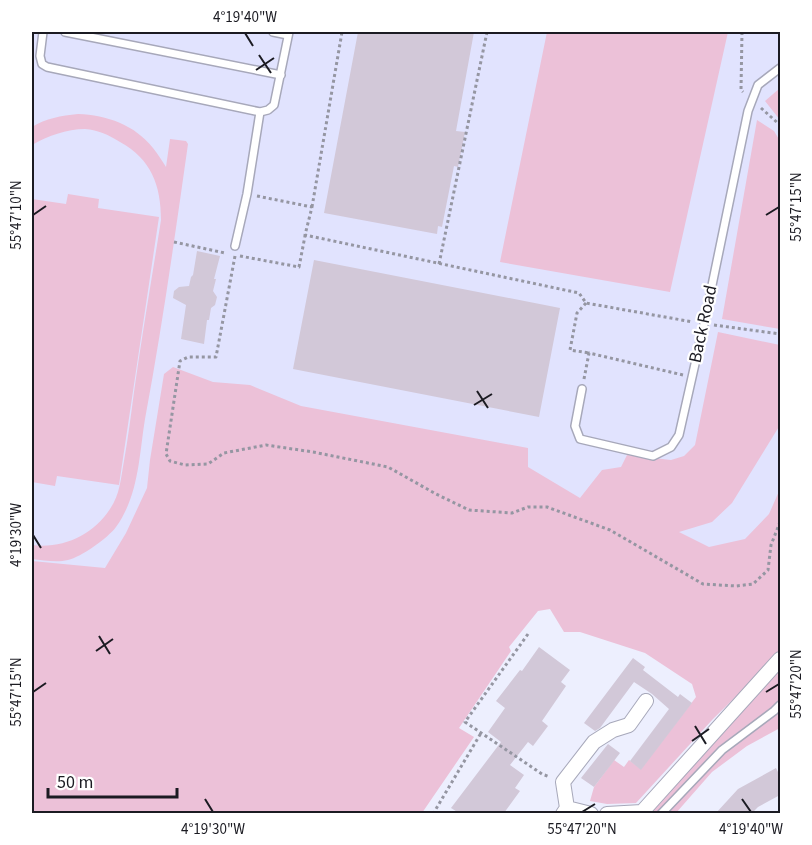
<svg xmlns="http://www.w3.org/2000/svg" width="812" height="845" font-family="'Source Sans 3',sans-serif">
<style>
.built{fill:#e1e3fe}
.green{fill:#ecc1d8}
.building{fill:#d2c8d8}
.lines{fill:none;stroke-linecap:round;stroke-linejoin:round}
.service-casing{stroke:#a7a8ba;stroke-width:10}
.minor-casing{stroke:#a7a8ba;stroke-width:16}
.path{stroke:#9596a2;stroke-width:3;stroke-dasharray:3 3;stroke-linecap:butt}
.service{stroke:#fff;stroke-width:7}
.minor{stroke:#fff;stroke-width:14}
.ticks{fill:none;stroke:#1b1b22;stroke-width:2}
.labels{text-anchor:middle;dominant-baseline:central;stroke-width:4.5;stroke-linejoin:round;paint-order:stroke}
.street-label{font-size:18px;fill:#1b1b22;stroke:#fff}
.neatline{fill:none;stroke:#1b1b22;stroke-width:2}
.ticks-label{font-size:15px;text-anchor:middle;fill:#1b1b22}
</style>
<rect width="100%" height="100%" fill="#edeffe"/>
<path class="built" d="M32 32H780V625L560 569 171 552 32 588Z"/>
<path class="green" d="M547 32H728L670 292 500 262Z
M780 88V120L765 101Z
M78 114C107 115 135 125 153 148 158 154 162 161 166 167L170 139 186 141 188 144C175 236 162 328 145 419 139 456 139 495 116 527 108 538 81 557 68 560 56 563 43 560 32 559V545C63 549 93 535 110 509 120 495 121 477 124 461 128 438 131 415 134 392 142 335 152 277 161 220 161 185 151 159 120 142 109 135 98 130 85 129 67 129 47 136 32 145V127C46 118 61 116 78 114Z
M757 120 774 131 780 141V329L722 319Z
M68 194 99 199 98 208 159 217 119 485 57 476 55 486 32 482V199L66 204Z
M718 332 780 345V425L732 503 712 522 679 532 709 547 745 539 769 514 780 489V650L767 666 713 719 636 803 607 804 590 801 594 787 614 760 624 767 629 760 641 769 696 697 692 684 645 653 580 632H564L550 609 538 611 509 647 511 651 459 728 474 737 422 813H32V561L105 568 126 533 147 488 150 460 164 374 173 367 213 382 250 385 301 406 528 448V467L580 498 602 470 621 467 627 455 671 460 684 456 695 445Z
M780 670V728L747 746 712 772 676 813 648 814Z"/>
<path class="building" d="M358 32H474L456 131 465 132 458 167 454 166 442 227 438 226 437 234 324 213Z
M197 251 220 256 214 279H216L213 291 217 297 215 305 211 308 209 320H207L204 344 181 339 186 305 173 298 174 291 179 287 189 286 191 277 193 275Z
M314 260 560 308 539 417 293 369Z
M539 647 570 670 561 682 566 686 542 721 548 726 533 746 528 742 510 765 524 775 515 788 520 791 504 813H459L451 808 501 742 488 732 505 708 496 701 520 670 522 671Z
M633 658 645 667 643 670 678 697 680 694 692 703 641 770 630 761 669 709 652 694 634 682 600 728 595 731 584 723Z
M608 744 620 753 594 787 581 778Z
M776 768 780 776V795L758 807 752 813H716L738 789Z"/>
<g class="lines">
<g class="service-casing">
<path id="service" d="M43 32 40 56 42 64 47 67 260 112 268 110 274 105 289 32
M65 32 281 75
M273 32 288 35
M235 246 247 194 260 112
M582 389 575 426 580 439 653 456 671 447 679 435 704 324 748 111 758 85 780 68
M661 814 722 750 774 711 780 705"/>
</g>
<g class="minor-casing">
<path id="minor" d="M567 808 563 782 594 742 613 730 629 725 646 701
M563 814 567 808 591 814
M607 814 642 812 780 659"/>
</g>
<path class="path" d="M742 32 741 90 743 92
M761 108 780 125
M257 196 312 207 305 235 579 293 586 303 693 322
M312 207 342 32
M174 242 225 253
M235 256 216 357H188L180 361 166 454 170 461 185 465 208 464 224 453 266 445 313 452 388 467 436 494 469 510 512 513 528 507H547L610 530 703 584 736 586 753 584 768 570 771 545 780 522
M240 256 299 267 305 236
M439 264 487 32
M586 303 577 313 570 350 589 353
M714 325 780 334
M584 379 589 353 683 375
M528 634 465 722 542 774 550 777
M433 814 481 733"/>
<use href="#service" class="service"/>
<use href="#minor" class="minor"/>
</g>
<path class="ticks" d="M245 33 253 46M259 55 271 73M256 70 274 58M33 215 46 206M766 215 779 207M477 391 488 408M474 405 492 394M33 535 41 548M99 636 110 654M96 651 113 639M33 692 46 683M766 692 779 684M695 726 706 744M692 741 709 729M205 799 213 812M742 799 751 812M582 812 595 804"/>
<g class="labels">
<g class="street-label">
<text transform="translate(703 324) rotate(-78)">Back Road</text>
</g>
</g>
<rect width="812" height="845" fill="none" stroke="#ffffff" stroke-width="66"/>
<path d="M48 788v9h129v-9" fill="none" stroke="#1b1b22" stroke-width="3"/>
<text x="57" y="788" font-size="18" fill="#1b1b22" stroke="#ffffff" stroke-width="4.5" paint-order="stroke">50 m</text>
<rect x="33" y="33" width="746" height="779" class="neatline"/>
<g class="ticks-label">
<text x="245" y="22">4°19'40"W</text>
<text transform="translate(796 207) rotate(-90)" y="5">55°47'15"N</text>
<text transform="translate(16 215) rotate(-90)" y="5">55°47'10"N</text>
<text transform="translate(16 535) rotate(-90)" y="5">4°19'30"W</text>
<text transform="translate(796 684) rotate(-90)" y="5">55°47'20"N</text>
<text transform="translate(16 692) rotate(-90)" y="5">55°47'15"N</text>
<text x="213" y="834">4°19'30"W</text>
<text x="582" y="834">55°47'20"N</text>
<text x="751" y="834">4°19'40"W</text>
</g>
</svg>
